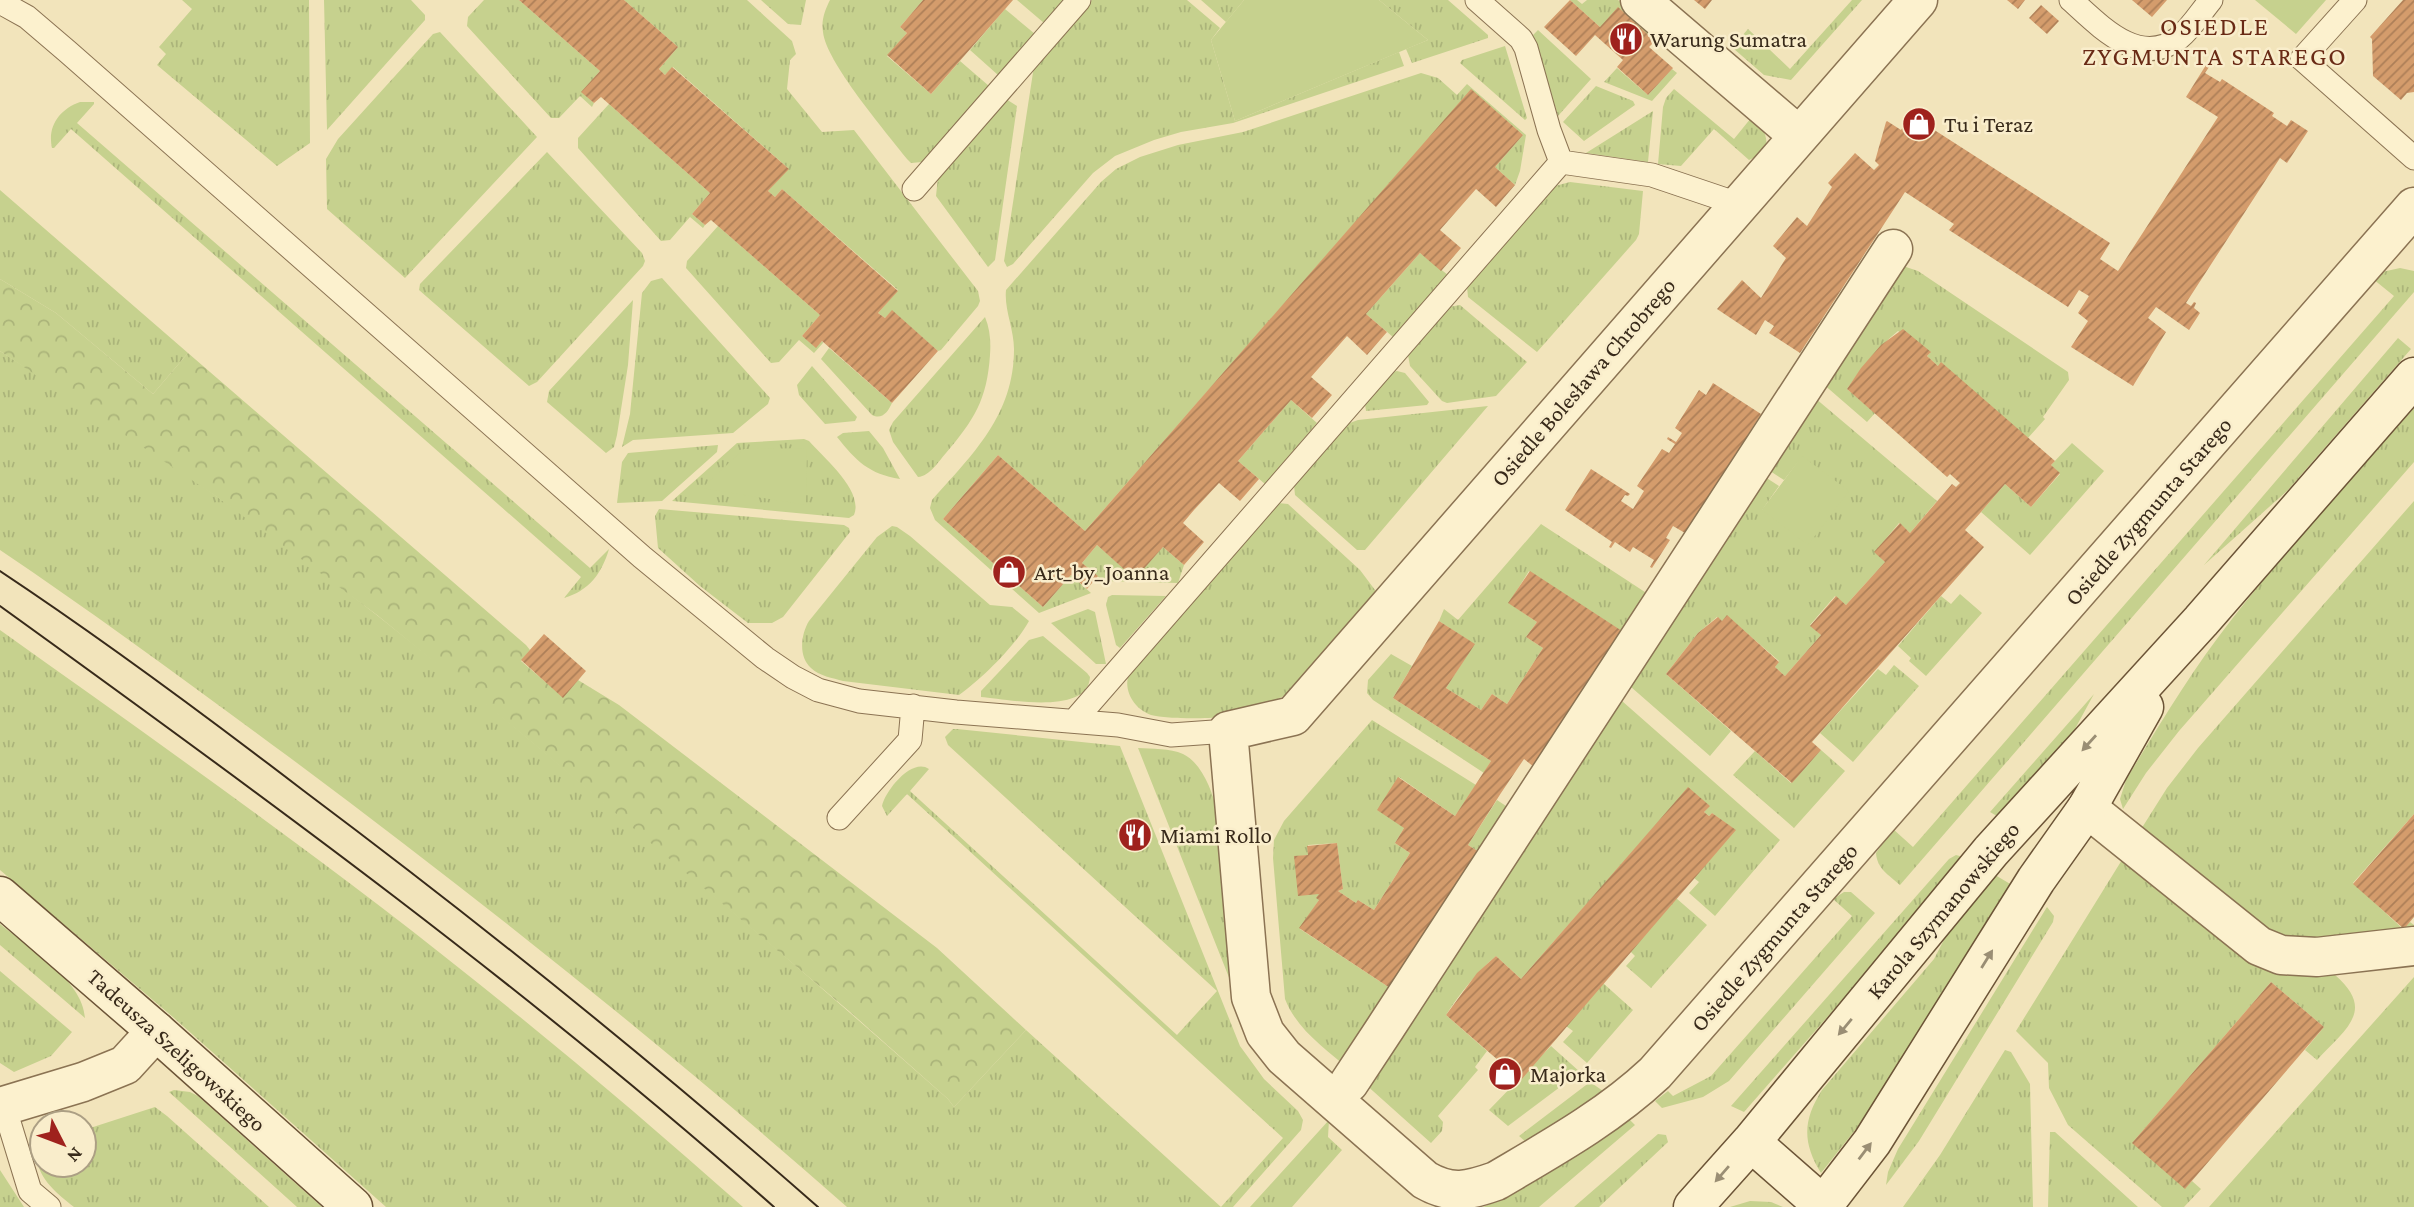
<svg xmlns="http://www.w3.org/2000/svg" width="2414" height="1207" font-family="'Crimson Pro',serif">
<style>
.grass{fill:url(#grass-tufts)}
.forest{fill:url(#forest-crowns)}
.park{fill:#c6d18e}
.building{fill:url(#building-hatch)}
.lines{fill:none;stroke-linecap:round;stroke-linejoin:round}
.lane-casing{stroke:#8b7353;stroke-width:25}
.street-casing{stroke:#8b7353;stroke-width:41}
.secondary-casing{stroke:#6c5437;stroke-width:41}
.lane{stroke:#fcf1ce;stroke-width:23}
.street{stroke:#fcf1ce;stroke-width:38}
.secondary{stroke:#fcf1ce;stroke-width:38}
.tram{stroke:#382a1a;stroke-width:2}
.oneway{fill:#9a8e74}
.labels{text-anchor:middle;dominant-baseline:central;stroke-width:5;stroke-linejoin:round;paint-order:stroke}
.poi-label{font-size:23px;fill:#382a1a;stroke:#f9edcb;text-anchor:start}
.street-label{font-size:23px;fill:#382a1a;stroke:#f9edcb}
.quarter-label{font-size:26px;letter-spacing:2px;fill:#692a15;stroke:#f9edcb}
</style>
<defs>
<pattern id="grass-tufts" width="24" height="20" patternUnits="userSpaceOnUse" patternTransform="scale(1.75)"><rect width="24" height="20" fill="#c6d18e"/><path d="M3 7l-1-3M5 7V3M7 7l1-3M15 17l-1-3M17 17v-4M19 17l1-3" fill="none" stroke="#abb47a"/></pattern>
<pattern id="forest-crowns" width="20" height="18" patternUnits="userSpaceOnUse" patternTransform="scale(1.75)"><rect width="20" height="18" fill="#c6d18e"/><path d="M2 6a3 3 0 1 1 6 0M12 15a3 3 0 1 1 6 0" fill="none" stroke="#abb47a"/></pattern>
<pattern id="building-hatch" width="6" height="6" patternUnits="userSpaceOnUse" patternTransform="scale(1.75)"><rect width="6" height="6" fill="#d49c6c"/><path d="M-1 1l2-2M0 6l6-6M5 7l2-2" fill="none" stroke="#ad7f58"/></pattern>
</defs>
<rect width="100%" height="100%" fill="#f2e4bb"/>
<path class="grass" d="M182 0H309L310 143 277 166 157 65 166 54 159 47 192 9Z
M324 0H411L425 15V20L327 130Z
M484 0H519L600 71 582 92 594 103 592 107 580 96 559 118H551L467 26 468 17Z
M624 0H747L792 41 796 54 790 60 787 89 822 132 854 130 978 291 980 301 978 306 941 350 938 351 892 311 885 318 878 313 898 290 782 189 775 197 768 191 788 168 673 67 665 75 659 69 678 47Z
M761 0H806L801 25 788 24Z
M830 0H923L900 27 907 33 887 56 931 94 960 61 989 86V88L922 162 911 163 907 159C886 132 826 62 823 32 821 20 825 10 830 0Z
M1017 0H1067L1044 23Z
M1092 0H1187L1220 28 1211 40 1235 121 1399 52 1404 66 1233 123 1181 132 1154 140 1115 156 1093 173 1013 264 1007 267 1004 261 1034 66Z
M1201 0H1244L1226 22Z
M1379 0H1448L1488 35V38L1412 63 1406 49 1428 40Z
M1570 0H1577L1582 4 1587 0H1618L1660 35 1655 41 1600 27Z
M1852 0H1862L1791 80 1764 75 1734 49V45L1748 29 1790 69Z
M1005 9 1035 34 1001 75H998L970 50Z
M1538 30 1591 79 1558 116 1533 35Z
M440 32 537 137 405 278 327 209 326 159 338 139 433 34Z
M1505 46 1527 118 1525 120 1460 63 1462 60Z
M1617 68 1648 95 1672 69 1677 73 1652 101 1604 82Z
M1421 73 1438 78 1457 95 1467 84 1526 135 1520 171 1515 185 1495 167 1523 135 1471 90 1085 531 998 455 943 519 1043 607 1071 575 1091 593 1039 613 935 520 930 508 932 500C973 454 1014 415 1014 349 1014 329 1004 309 1006 290L1101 182 1116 169 1140 157 1178 145 1243 132Z
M1596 86 1633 101 1635 105 1584 141 1563 122Z
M1674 89 1734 139 1751 118C1761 123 1770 138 1765 149 1762 155 1755 157 1749 160L1714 129 1681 166 1658 164 1663 107 1666 98Z
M1006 99 1017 106 995 260 988 267 936 196 938 177Z
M80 102H94V104L77 123 590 568 609 549C602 573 589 591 564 598L581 577 71 129 54 148H52C47 126 60 109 80 102Z
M609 104 710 193 692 214 705 225 703 228 690 217 670 240 661 241 578 148V138Z
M1653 111 1648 162 1586 153Z
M547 152 642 253 645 261 643 266 537 382 529 386 419 290 420 284Z
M1570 182 1643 191 1639 234 1636 240 1537 352 1468 297 1467 287 1555 186Z
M0 190 188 353 153 394 56 313 0 279Z
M718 226 820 315 802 336 816 347 822 341 823 343 814 353 799 340 779 362 771 363 686 268 687 261Z
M1420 253 1448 275 1393 337 1366 314Z
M1906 267 1918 271 2068 372 2069 380 2043 417 2045 419 2028 438 1938 366 1927 356 1930 353 1898 331C1877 348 1862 367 1847 389L1875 413 1867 422 1822 383 1897 268Z
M2400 268 2414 271V292L1900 885C1889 875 1877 869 1876 853L1893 829 1913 847 2394 296 2373 279 2382 272Z
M662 278 770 398 768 404 733 433 633 440 622 447 630 414 642 293 651 281Z
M633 300 628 365 617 435 614 447 606 453 547 402 549 391Z
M1460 305 1527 362 1496 396 1447 403 1442 401 1410 366 1408 355 1449 307Z
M985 317C990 329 991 342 990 355 987 400 974 420 946 453 938 462 930 476 918 477L893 442 889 430 893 422Z
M2398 338 2411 349 2287 491 2204 565Z
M829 348 892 403C888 412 882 420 872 415L821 359Z
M0 351C129 434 257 521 378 616 462 682 544 752 626 821 735 913 842 1005 948 1099L954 1107 1026 1030 1221 1207 1283 1138 907 794 887 816 882 806C885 791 912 757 929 769L910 791 1177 1035 1217 991 948 745 945 737 953 729H957L1120 746 1240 1046 1264 1079 1298 1111 1303 1120 1301 1130 1233 1207H847C668 1049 481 900 289 757 194 687 98 616 0 550Z
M812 366 857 417 855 421 825 424 799 395 797 385Z
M1397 371 1405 373 1429 402 1427 405 1366 411 1365 404 1393 372Z
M1815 398 1937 501 1910 533 1899 523 1875 552 1885 562 1846 605 1835 596 1810 625 1821 635 1785 676 1775 667 1779 661 1727 616 1722 621 1717 617 1698 633 1666 674 1731 731 1710 756 1631 687 1762 475 1779 486 1762 510 1802 457 1784 480 1770 471Z
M1291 400 1317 423 1265 484 1238 461Z
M1488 406 1365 550H1357L1295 495 1294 485 1347 424 1358 420Z
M2414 408V462L2179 731 2146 773 2123 809 2120 799 2126 780C2159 725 2192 670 2232 619 2289 546 2353 477 2414 408Z
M869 431 883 448 900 479C869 474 856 461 837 437L843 433Z
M804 439 809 441C824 458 864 491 854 515L849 518 672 501 737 443Z
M2072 443 2104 471 2030 555 1981 512 2005 484 2031 507 2060 474 2051 465Z
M718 445 717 452 662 501 617 503 622 462 628 453Z
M2414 501V814L2353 883 2403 929 2410 922 2414 925V936L2274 939 2138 834 2167 788 2198 748Z
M1278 503 1288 504 1360 570 1375 590V593L1287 694C1268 705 1243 714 1221 717 1205 719 1166 719 1151 715 1136 710 1124 693 1128 677Z
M659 509 844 525 849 528 850 532 783 617 772 623H748L700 586 658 548 655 516Z
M1541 524 1651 596 1607 669 1621 631 1529 571 1509 603 1537 622 1526 637 1543 648 1507 704 1492 694 1481 710 1446 688 1474 644 1439 621 1444 609 1458 620Z
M892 526 897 527 910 536 990 605 1012 607 1029 621C1016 645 982 679 959 695L843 681C833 678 819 676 811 668 798 657 801 634 809 621L877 537Z
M1097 545 1135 578 1163 547 1184 565 1178 583 1103 581 1082 563Z
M1960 594 1982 613 1926 676 1909 661 1911 658 1898 646 1941 596 1951 604Z
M1112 595 1166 596 1120 648 1116 645 1106 605 1108 597Z
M1088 609 1095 612 1106 664H1096L1051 623Z
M0 630C128 721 256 812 381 907 505 1002 626 1103 743 1207H386L174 1018 0 870Z
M1043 636 1087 673 1090 677C1088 716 1006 699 981 697V691L1029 640Z
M1391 654 1412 666 1393 698 1491 761 1484 773 1373 700 1367 693 1368 680Z
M1894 665 1919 686 1853 762 1820 733 1878 669 1886 675Z
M2094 694 2064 749 2002 819 1990 812Z
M1622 701 1780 840 1715 916 1689 893 1699 882 1694 878 1735 830 1712 813 1709 816 1704 812 1709 806 1688 788 1521 979 1496 956C1475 974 1461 992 1446 1015L1487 1051 1475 1067 1478 1070 1438 1116 1443 1122 1442 1131 1431 1143 1364 1083Z
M1372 720 1476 785 1455 816 1399 777 1404 828 1395 843 1410 853 1374 910 1358 900 1356 903 1338 891 1343 889 1337 843 1308 845V855L1294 857 1319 894V900L1300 929 1390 988 1350 1070C1326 1049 1297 1030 1285 999L1273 858 1274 840 1284 821Z
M1138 748C1152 749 1170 748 1183 754 1202 763 1212 791 1217 810L1234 982 1230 980Z
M1821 750 1845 771 1794 828 1733 775 1755 751 1791 783Z
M1497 800 1515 812 1479 852 1468 845Z
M1956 855 1967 858 1744 1112 1731 1106 1949 859Z
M2125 855 2335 975C2377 1011 2344 1030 2317 1060L2305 1050 2324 1027 2271 982 2133 1142 2185 1188 2192 1181 2201 1189 2184 1207H2162L2068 1125 2049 1088 2048 1063 2016 1031Z
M1990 872 2012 885 1875 1105 1821 1173C1802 1142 1803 1120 1822 1090L1934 959 1959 911Z
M1844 892H1851L1875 913 1729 1081 1703 1097 1662 1108 1655 1101 1668 1091 1673 1096 1711 1076 1852 916 1833 899Z
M1676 898 1707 925 1651 988 1626 966 1635 956 1630 951Z
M2047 907 2054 916 2053 922 1919 1141 1886 1185 1888 1172 1898 1149Z
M0 924C28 947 83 980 85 1018L0 945Z
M0 971 72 1032 51 1056 14 1072 0 1063Z
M2414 977V1207H2209Z
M1603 983 1633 1010 1587 1063 1563 1042 1573 1031 1566 1026Z
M1551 1046 1580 1072 1508 1126 1489 1110Z
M2005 1050 2011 1052 2030 1084 2033 1207H1903L1940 1155Z
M1590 1082 1606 1093 1526 1142 1519 1136Z
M174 1090 190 1092 198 1096 322 1207H297L169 1092Z
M155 1107 167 1116 269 1207H74C55 1192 27 1170 42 1144V1165H84V1130Z
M1629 1119 1635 1125 1539 1207H1483L1499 1200Z
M1329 1120 1328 1137 1342 1150 1292 1207H1250Z
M2050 1132H2055L2138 1207H2048Z
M1658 1134 1666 1135 1668 1142 1599 1207H1574Z
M0 1170 24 1207H0Z
M1750 1201 1771 1202 1783 1207H1730Z"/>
<path class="forest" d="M0 279 56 313 153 394 188 353 526 645 530 650 521 661 563 697 578 680 619 705 937 948 1026 1030 954 1107 948 1099 850 1012 528 739 377 615 217 497 0 351Z"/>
<path class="park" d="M1244 0H1379L1428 40 1235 121 1211 40Z
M2255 0H2326L2296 34Z
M807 448 806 505 702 488 744 449Z
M1802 456 1849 491 1808 545 1762 510Z"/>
<path class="building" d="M519 0H624L678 47 659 69 665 75 672 67 789 169 768 191 775 197 782 189 898 291 878 313 885 318 892 310 938 351 892 403 822 341 816 348 802 336 820 315 711 220 705 225 692 214 710 193 601 97 594 103 581 92 600 71Z
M923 0H1013L931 94 887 55 907 33 900 27Z
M1570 0 1600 27 1618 7 1655 41 1649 47 1673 68 1648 95 1617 67 1623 60 1595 35 1576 56 1544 27Z
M1694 0H1712L1705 9Z
M2007 0H2025L2018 9Z
M2132 0H2167L2152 17Z
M2403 0H2414V92L2407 93 2401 100 2373 76 2372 39 2370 37Z
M2041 5 2059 21 2047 34 2029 18Z
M2206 65 2209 67 2205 73 2220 82 2222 79 2274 113 2272 116 2287 126 2291 120 2308 131 2287 163 2280 158 2186 303 2191 306 2194 302 2196 303 2194 308 2200 313 2189 330 2156 307 2148 318 2166 332 2133 386 2071 347 2088 321 2078 313 2089 296 2079 290 2068 307 1949 230 1954 224 1905 192 1800 353 1769 333 1774 326 1765 320 1756 335 1717 309 1742 280 1761 298 1786 258 1773 246 1797 217 1807 226 1832 187 1828 183 1855 153 1874 170 1879 165 1875 161 1886 122 1887 121 1901 130 1911 115 2110 243 2100 259 2118 271 2218 117 2186 97Z
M1471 89 1523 135 1495 167 1515 185 1496 207 1476 189 1440 230 1461 248 1442 270 1441 271 1420 253 1366 314 1387 332 1367 355 1347 336 1311 377 1332 395 1312 418 1291 400 1238 461 1259 479 1240 501 1219 483 1194 510 1183 523 1204 542 1184 565 1163 547 1135 579 1097 545 1082 563 1098 576 1092 583 1087 589 1071 575 1043 607 943 519 998 455 1085 531Z
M1903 329 1931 352 1927 356 1938 366 1941 362 2055 461 2051 465 2060 473 2031 507 2005 484 1981 512 1965 530 1984 547 1812 742 1821 750 1792 783 1666 674 1698 633 1718 617 1722 621 1727 615 1779 662 1775 667 1785 676 1821 635 1810 626 1836 596 1846 605 1885 562 1874 552 1900 523 1910 533 1952 484 1956 487 1960 483 1950 474 1947 477 1847 389 1861 368 1881 345Z
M1713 383 1761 414 1747 436 1757 442 1736 453 1710 494 1719 500 1699 511 1685 533 1673 526 1666 538 1670 540 1652 568 1650 567 1654 560 1633 547 1630 552 1615 542 1611 548 1609 547 1612 542 1565 510 1591 469 1630 494 1628 496 1625 495 1621 501 1633 509 1644 491 1637 486 1662 449 1669 453 1675 444 1667 439 1668 437 1676 442 1682 433 1675 428 1699 390 1706 395Z
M1530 571 1622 631 1534 767 1524 759 1501 793 1468 845 1479 852 1390 988 1299 928 1319 900 1316 898 1319 894 1298 896 1294 856 1308 855 1307 846 1337 843 1343 889 1338 891 1356 903 1358 900 1374 910 1410 853 1395 843 1404 828 1377 810 1398 777 1455 816 1491 761 1393 698 1439 621 1475 644 1446 688 1481 710 1492 694 1507 704 1543 648 1526 637 1537 622 1508 603Z
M544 634 586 671 563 698 521 660Z
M1688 787 1710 806 1704 812 1709 816 1712 813 1736 830 1521 1080 1446 1015 1477 973 1496 956 1521 979Z
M2414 814V917L2404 929 2353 884Z
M2271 982 2324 1027 2185 1189 2132 1143Z"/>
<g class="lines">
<g class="lane-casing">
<path id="lane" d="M1477 0 1521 39 1526 48 1549 130 1561 162
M2071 0C2099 25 2139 69 2179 38 2191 28 2201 12 2211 0
M2355 0 2302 59 2414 158
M0 2 27 17 68 52 642 557 765 658 793 677 818 690 859 701 956 712 1118 725 1171 735 1228 731
M914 189 1079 0
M1074 721 1561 162 1652 175 1738 204
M839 818 910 740 913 706
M4 1106 30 1191 49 1207"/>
</g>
<g class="street-casing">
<path id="street" d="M1640 0 1799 136
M1918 0 1293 716 1228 731 1251 997 1265 1033 1284 1057 1425 1180C1451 1195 1468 1191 1496 1181 1552 1148 1608 1117 1655 1073L2414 207
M2087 808 2259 946 2281 955 2317 957 2414 946
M1349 1083C1532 806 1712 527 1893 249
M0 1107 83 1082 125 1065 156 1031"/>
</g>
<g class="secondary-casing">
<path id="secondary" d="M0 896 156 1031 353 1207
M1751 1142 1825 1207
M1693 1207 1751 1142 1991 851 2201 621 2414 377
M1822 1207 1872 1142 2036 880 2087 808 2144 707"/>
</g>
<use href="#lane" class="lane"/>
<use href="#street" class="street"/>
<use href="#secondary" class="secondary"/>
<path class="tram" d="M0 571C104 640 205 715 304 791 480 923 652 1061 818 1207
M0 606C265 797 529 990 774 1207"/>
</g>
<defs><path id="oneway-solid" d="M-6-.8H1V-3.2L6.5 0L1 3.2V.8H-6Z" transform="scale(1.75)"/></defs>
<g class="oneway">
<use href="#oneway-solid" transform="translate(2089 743) rotate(132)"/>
<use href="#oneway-solid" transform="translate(1987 959) rotate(-58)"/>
<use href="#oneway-solid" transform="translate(1845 1027) rotate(130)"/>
<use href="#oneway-solid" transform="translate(1865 1151) rotate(-53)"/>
<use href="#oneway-solid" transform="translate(1722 1174) rotate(131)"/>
</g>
<defs>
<g id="restaurant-disc" transform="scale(1.75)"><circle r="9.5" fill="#9f221d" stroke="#f9edcb"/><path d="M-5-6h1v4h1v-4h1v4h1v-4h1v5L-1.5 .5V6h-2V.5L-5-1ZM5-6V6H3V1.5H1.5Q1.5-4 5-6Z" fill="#fff"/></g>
<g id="shop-disc" transform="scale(1.75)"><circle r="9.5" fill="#9f221d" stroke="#f9edcb"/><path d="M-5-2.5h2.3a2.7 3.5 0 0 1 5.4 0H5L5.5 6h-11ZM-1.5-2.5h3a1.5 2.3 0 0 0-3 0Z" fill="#fff"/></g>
</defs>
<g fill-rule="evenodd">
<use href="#restaurant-disc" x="1626" y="39"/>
<use href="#shop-disc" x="1919" y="124"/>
<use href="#shop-disc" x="1009" y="572"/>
<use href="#restaurant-disc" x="1135" y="835"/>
<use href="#shop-disc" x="1505" y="1074"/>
</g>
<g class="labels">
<g class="poi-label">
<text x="1650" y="39">Warung Sumatra</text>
<text x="1944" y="124">Tu i Teraz</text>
<text x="1034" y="572">Art_by_Joanna</text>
<text x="1160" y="835">Miami Rollo</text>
<text x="1530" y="1074">Majorka</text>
</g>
<g class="street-label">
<text transform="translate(1583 382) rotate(-49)">Osiedle Bolesława Chrobrego</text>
<text transform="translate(2148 511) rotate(-49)">Osiedle Zygmunta Starego</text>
<text transform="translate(1943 910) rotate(-50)">Karola Szymanowskiego</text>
<text transform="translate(1774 937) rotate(-49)">Osiedle Zygmunta Starego</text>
<text transform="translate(177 1050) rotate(42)">Tadeusza Szeligowskiego</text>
</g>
<g class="quarter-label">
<text x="2215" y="26">OSIEDLE<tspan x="2215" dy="30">ZYGMUNTA STAREGO</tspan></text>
</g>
</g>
<g transform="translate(63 1144) rotate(132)"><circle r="33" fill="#f9edcb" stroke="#ac9f84" stroke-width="2"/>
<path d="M0-5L12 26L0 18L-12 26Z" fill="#9f221d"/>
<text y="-10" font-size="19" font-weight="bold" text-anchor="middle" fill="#382a1a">N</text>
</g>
</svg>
